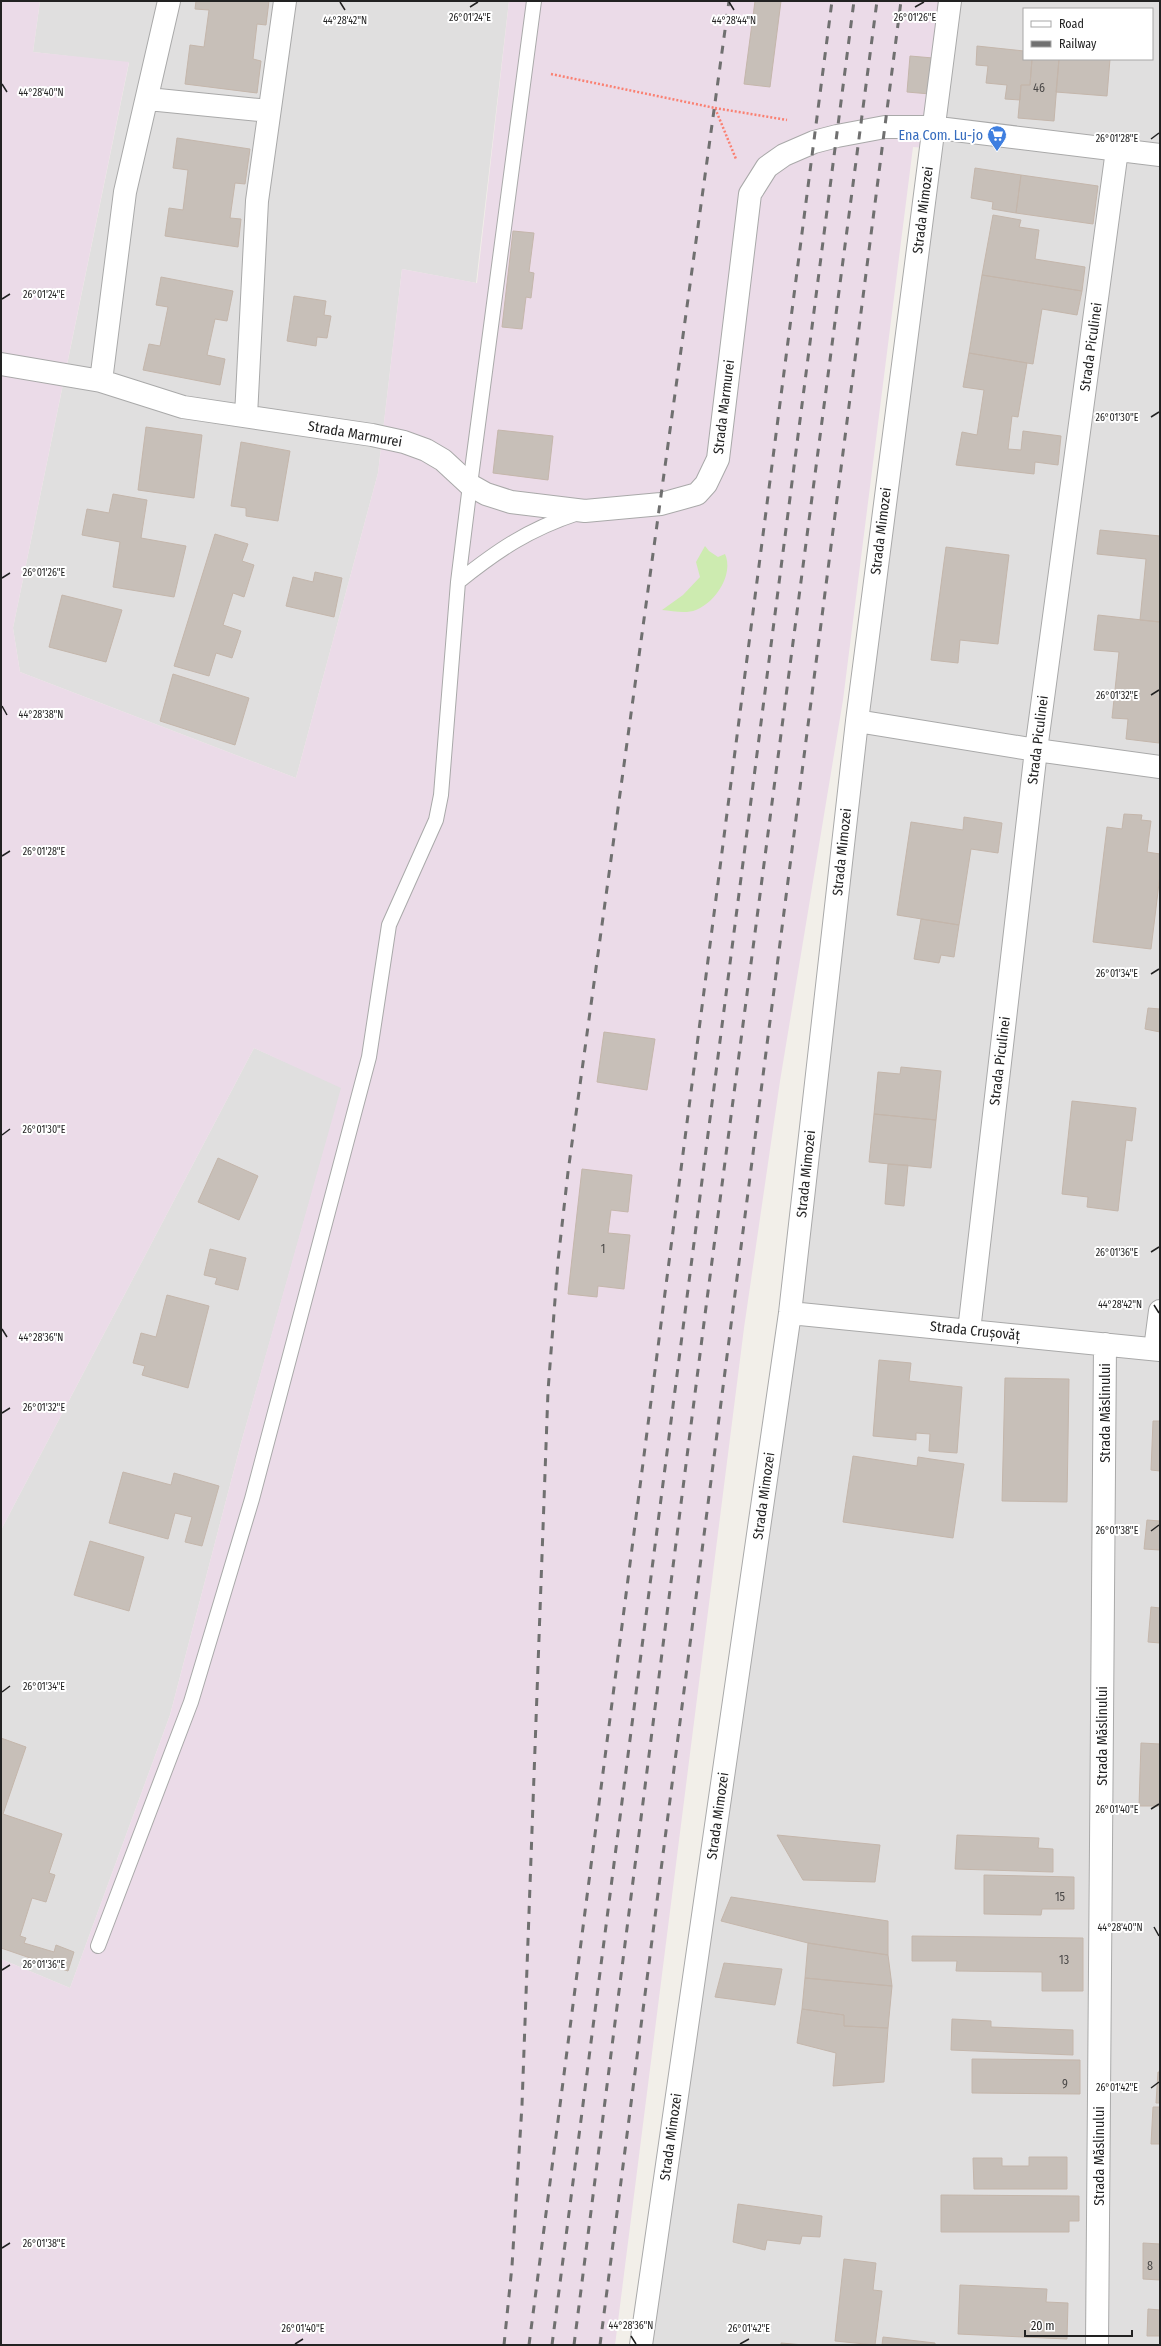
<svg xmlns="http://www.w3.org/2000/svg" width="1161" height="2346" font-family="'Fira Sans Condensed',sans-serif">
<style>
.residential{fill:#e0dfdf;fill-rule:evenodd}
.industrial{fill:#ebdbe8}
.grass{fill:#cdebb0}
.building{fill:#c7bfb8;stroke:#c4b6ab}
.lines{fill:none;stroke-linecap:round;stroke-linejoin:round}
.service-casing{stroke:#a9a9a9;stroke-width:16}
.minor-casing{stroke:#a9a9a9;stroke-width:24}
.path{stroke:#fa8072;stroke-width:2.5;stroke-dasharray:2 2;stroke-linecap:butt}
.service{stroke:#fff;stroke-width:14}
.minor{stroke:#fff;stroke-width:22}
.rail{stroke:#707070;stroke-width:3;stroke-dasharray:8 8;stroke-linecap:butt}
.ticks{fill:none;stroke:#222;stroke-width:1.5}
.labels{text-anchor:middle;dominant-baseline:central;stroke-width:4;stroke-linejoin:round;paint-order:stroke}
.number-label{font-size:12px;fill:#4b4948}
.shop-label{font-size:14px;fill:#366cbe;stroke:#fff;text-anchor:end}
.street-label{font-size:14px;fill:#222;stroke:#fff}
.ticks-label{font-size:10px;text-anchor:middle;fill:#222;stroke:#fff;stroke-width:4;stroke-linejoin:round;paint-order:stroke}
</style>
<rect width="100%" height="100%" fill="#f2efe9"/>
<path class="residential" d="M40 1H509L476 283 402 269 378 473 296 778 20 672 13 628 129 63 33 52Z
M961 1H1160V2345H637ZM1024 9H1152V59H1024Z
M254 1048 342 1087 241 1443 170 1715 70 1988 1 1959V1530Z"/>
<path class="industrial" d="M1 1H40L33 52 129 62 13 628 20 672 296 778 378 473 402 269 477 283 509 1H943L926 148 913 147 843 700 780 1081 744 1328 615 2345H1V1959L70 1988 170 1715 241 1443 341 1088 254 1048 1 1530Z"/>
<path class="grass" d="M705 546 709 551 718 557 725 554C734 574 716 602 696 610 686 614 673 611 662 610L683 595 700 577 696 562Z"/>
<path class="building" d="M196 1H269L266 25 257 24 253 59 261 61 257 93 185 84 190 45 204 47 209 10 195 9Z
M755 1H781L770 87 744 84Z
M977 46 1024 51V59H1032L1030 85H1021L1020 100 1005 99 1007 85 986 83 988 66 976 65Z
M910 56 933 58 930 94 907 92Z
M1032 59H1059L1054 121 1018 118 1021 85H1030Z
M1059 59H1110L1107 96 1056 92Z
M177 138 250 149 245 184 235 183 230 218 241 219 238 247 165 236 169 208 183 210 188 170 173 168Z
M975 168 1021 175 1016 213 992 209 993 202 971 198Z
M1021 175 1098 186 1093 224 1016 213Z
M993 215 1021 220 1019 227 1039 230 1035 259 1085 267 1082 291 982 275Z
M513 231 534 233 529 272 534 273 531 298 526 297 522 329 502 327Z
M982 275 1082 291 1077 315 1042 309 1033 364 969 353Z
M161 277 233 291 227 321 215 319 207 355 225 359 220 385 143 370 149 344 160 346 168 307 156 305Z
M294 296 326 301 324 315 331 316 327 338 317 337 316 346 287 341Z
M969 353 1027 363 1018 417 1012 416 1008 449 1021 450 1023 431 1061 436 1058 465 1035 462 1034 474 956 465 962 432 977 435 984 390 963 387Z
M146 427 202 435 194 498 138 490Z
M498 430 553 436 548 480 493 473Z
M241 442 290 451 278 521 246 516V508L231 506Z
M113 494 147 500 141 538 186 546 174 597 113 587 120 542 82 535 87 509 109 513Z
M1100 530 1160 536V622L1140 620 1146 559 1097 554Z
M215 534 248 544 242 561 254 565 244 597 233 593 223 625 241 631 232 658 216 653 209 676 174 666Z
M946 547 1009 555 998 644 960 640 958 663 931 660Z
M315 572 342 578 334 617 286 606 293 577 313 582Z
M62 595 122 610 106 662 49 647Z
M1098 615 1160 622 1159 743 1126 739 1128 719 1112 718 1119 652 1094 650Z
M173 674 249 698 235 745 160 721Z
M1124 814 1142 815 1141 820 1151 821 1147 852 1160 854V875L1151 949 1093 942 1107 827 1122 829Z
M964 817 1002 823 998 853 971 849 959 925 897 915 911 822 963 830Z
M921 919 959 925 954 957 941 955 939 963 914 959Z
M1148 1008 1160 1009V1032L1145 1029Z
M604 1032 655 1039 647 1090 597 1082Z
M901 1067 941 1071 936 1120 874 1114 878 1072 900 1074Z
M1072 1101 1136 1108 1132 1141 1126 1140 1118 1211 1087 1207 1088 1197 1062 1194Z
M874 1114 936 1120 931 1168 869 1162Z
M218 1158 258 1176 239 1220 198 1202Z
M888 1164 908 1165 904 1206 885 1204Z
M582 1169 632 1175 628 1212 611 1210 608 1233 630 1235 624 1289 598 1286 597 1297 568 1294Z
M210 1249 246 1258 238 1290 215 1284 217 1278 204 1275Z
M167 1295 209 1306 188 1388 142 1375 145 1366 133 1363 141 1333 156 1337Z
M879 1360 911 1363 909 1381 962 1387 957 1453 929 1451 930 1434 916 1433V1440L873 1436Z
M1005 1378 1069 1379 1067 1502 1002 1501Z
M1153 1421H1160V1471L1151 1470Z
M853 1456 917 1466 918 1457 964 1464 953 1538 843 1522Z
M123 1472 171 1485 174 1473 219 1486 202 1546 185 1542 192 1517 175 1513 168 1539 109 1523Z
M1147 1520 1160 1521V1550L1144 1549Z
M90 1541 144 1557 129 1611 74 1595Z
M1151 1607 1160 1608V1643L1148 1642Z
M1 1738 26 1747 3 1814 62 1834 49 1873 55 1875 46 1902 32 1898 20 1936 26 1938 24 1943 54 1952 56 1945 74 1952 68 1971 1 1948Z
M1141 1743 1160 1744V1806H1139Z
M777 1835 880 1845 875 1882 803 1880Z
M957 1835 1039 1838 1038 1848 1053 1849V1872L955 1869Z
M984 1875 1074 1877V1909H1042L1041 1915 984 1914Z
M731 1897 888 1921V1955L808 1943 721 1921Z
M912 1936 1083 1938V1991H1042V1972L956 1971 957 1961H912Z
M808 1943 888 1955 892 1986 805 1978Z
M724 1963 782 1969 775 2005 715 1997Z
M805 1978 892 1986 888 2028 844 2026V2015L802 2009Z
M802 2009 844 2015V2026L888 2028 884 2082 833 2086 836 2053 797 2043Z
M952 2019 991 2021V2027L1073 2030V2055L951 2050Z
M972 2059 1080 2060V2094L972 2093Z
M1158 2072H1160V2103H1156Z
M1153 2107H1160V2144H1151Z
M1029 2157H1067V2189H974L973 2158H1002V2166H1029Z
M941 2195 1079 2196V2221H1069V2232H941Z
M738 2204 822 2216 820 2237 802 2236 800 2244 767 2240 765 2250 733 2242Z
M1143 2243 1160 2244V2280L1143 2279Z
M844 2259 876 2263 873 2290 882 2291 875 2345 835 2341Z
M960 2285 1047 2289 1046 2302 1068 2303 1067 2339 958 2334Z
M1148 2309 1160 2310V2336H1147Z
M883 2337 935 2343V2345H882Z
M781 2343 804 2345H781Z"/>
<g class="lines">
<g class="service-casing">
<path id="service" d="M458 582C498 550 529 529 578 513
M98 1946 191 1702 252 1499 369 1057 389 925 436 820 441 795 458 582 470 485 534 1"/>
</g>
<g class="minor-casing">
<path id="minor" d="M148 99 269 111
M1 364 101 381 183 407 372 435 404 442 426 450 443 460 470 485 486 494 511 502 585 511 661 504 697 494 706 484 718 459 750 194 767 167 784 155 814 142 837 136 885 127H930L1160 155
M101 381 125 192 169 1
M246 416 257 201 285 1
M857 721 1036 750 1160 767
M790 1313 1160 1350
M969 1331 1036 750 1117 150
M1155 1349 1160 1311
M641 2345 790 1313 857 721 950 1
M1097 2345 1105 1344"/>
</g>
<path class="path" d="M551 74 715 108 736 159
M715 108 787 120"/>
<use href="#service" class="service"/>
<use href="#minor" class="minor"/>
<path class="rail" d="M504 2345 512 2266 522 2105 548 1391 558 1261 568 1172 729 1
M529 2345 832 1
M552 2345 854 1
M574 2345 706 1307 877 1
M600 2345 901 1"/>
</g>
<path class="ticks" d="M340 2 345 10M729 2 734 10M470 7 478 2M915 7 924 2M2 84 7 92M1151 139 1159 133M2 299 10 294M1151 417 1159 412M2 578 10 573M1151 695 1159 690M2 706 7 715M2 856 10 851M1151 974 1159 969M2 1135 10 1129M1151 1252 1159 1247M1154 1305 1159 1313M2 1329 7 1337M2 1413 10 1408M1151 1531 1159 1525M2 1692 10 1686M1151 1809 1159 1804M1154 1927 1159 1936M2 1970 10 1965M1151 2088 1159 2082M2 2248 10 2243M631 2336 636 2344M295 2344 303 2339M740 2344 749 2339"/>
<defs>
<g id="supermarket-pin" transform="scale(1)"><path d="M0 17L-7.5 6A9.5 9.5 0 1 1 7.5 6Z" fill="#3f7fe0" stroke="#fff"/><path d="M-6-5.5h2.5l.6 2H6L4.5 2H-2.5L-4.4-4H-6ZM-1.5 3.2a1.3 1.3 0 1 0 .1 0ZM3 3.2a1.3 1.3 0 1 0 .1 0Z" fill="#fff"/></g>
</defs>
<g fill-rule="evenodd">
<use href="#supermarket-pin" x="997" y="135"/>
</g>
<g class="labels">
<g class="number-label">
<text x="1039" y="88">46</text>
<text x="603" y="1249">1</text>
<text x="1060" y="1897">15</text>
<text x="1064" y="1960">13</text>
<text x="1065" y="2084">9</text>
<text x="1150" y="2266">8</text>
</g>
<g class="shop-label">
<text x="983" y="135">Ena Com. Lu-jo</text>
</g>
<g class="street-label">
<text transform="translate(923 210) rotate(-83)">Strada Mimozei</text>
<text transform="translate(1091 347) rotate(-82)">Strada Piculinei</text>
<text transform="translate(724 407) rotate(-83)">Strada Marmurei</text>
<text transform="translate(355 434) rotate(10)">Strada Marmurei</text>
<text transform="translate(881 531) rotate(-83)">Strada Mimozei</text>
<text transform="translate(1038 740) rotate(-83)">Strada Piculinei</text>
<text transform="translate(842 852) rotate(-84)">Strada Mimozei</text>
<text transform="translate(1000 1061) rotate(-83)">Strada Piculinei</text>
<text transform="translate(806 1174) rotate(-84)">Strada Mimozei</text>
<text transform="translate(975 1331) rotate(6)">Strada Crușovăț</text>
<text transform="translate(1105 1413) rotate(-90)">Strada Măslinului</text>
<text transform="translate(764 1496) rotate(-82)">Strada Mimozei</text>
<text transform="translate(1102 1736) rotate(-90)">Strada Măslinului</text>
<text transform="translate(718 1816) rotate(-82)">Strada Mimozei</text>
<text transform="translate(671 2137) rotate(-82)">Strada Mimozei</text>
<text transform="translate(1099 2156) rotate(-90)">Strada Măslinului</text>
</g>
</g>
<g class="ticks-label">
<text x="470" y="21">26°01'24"E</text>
<text x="915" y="21">26°01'26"E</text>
<text x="345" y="24">44°28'42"N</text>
<text x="734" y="24">44°28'44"N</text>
<text x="41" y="96">44°28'40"N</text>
<text x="1117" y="142">26°01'28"E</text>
<text x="44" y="298">26°01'24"E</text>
<text x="1117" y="421">26°01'30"E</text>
<text x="44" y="576">26°01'26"E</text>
<text x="1117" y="699">26°01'32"E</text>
<text x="41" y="718">44°28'38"N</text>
<text x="44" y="855">26°01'28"E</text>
<text x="1117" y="977">26°01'34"E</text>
<text x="44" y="1133">26°01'30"E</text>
<text x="1117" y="1256">26°01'36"E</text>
<text x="1120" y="1308">44°28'42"N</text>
<text x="41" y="1341">44°28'36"N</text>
<text x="44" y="1411">26°01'32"E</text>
<text x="1117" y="1534">26°01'38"E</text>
<text x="44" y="1690">26°01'34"E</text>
<text x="1117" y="1813">26°01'40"E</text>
<text x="1120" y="1931">44°28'40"N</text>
<text x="44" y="1968">26°01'36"E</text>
<text x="1117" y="2091">26°01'42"E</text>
<text x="44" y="2247">26°01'38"E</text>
<text x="631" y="2329">44°28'36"N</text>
<text x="303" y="2332">26°01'40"E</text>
<text x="749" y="2332">26°01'42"E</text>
</g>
<rect width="1161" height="2346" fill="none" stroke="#222222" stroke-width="4"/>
<rect x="1023" y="8" width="130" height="52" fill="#ffffff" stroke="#a7a7a7"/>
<rect x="1031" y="21" width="20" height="6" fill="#ffffff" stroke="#a7a7a7"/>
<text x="1059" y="28" font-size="12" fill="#222222">Road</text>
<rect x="1031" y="41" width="20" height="6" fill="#707070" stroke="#a7a7a7"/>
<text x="1059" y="48" font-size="12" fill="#222222">Railway</text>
<path d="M1025 2330v6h107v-6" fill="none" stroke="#222222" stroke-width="2"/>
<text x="1031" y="2330" font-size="12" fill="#222222" stroke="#ffffff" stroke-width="3" paint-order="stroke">20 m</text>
</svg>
